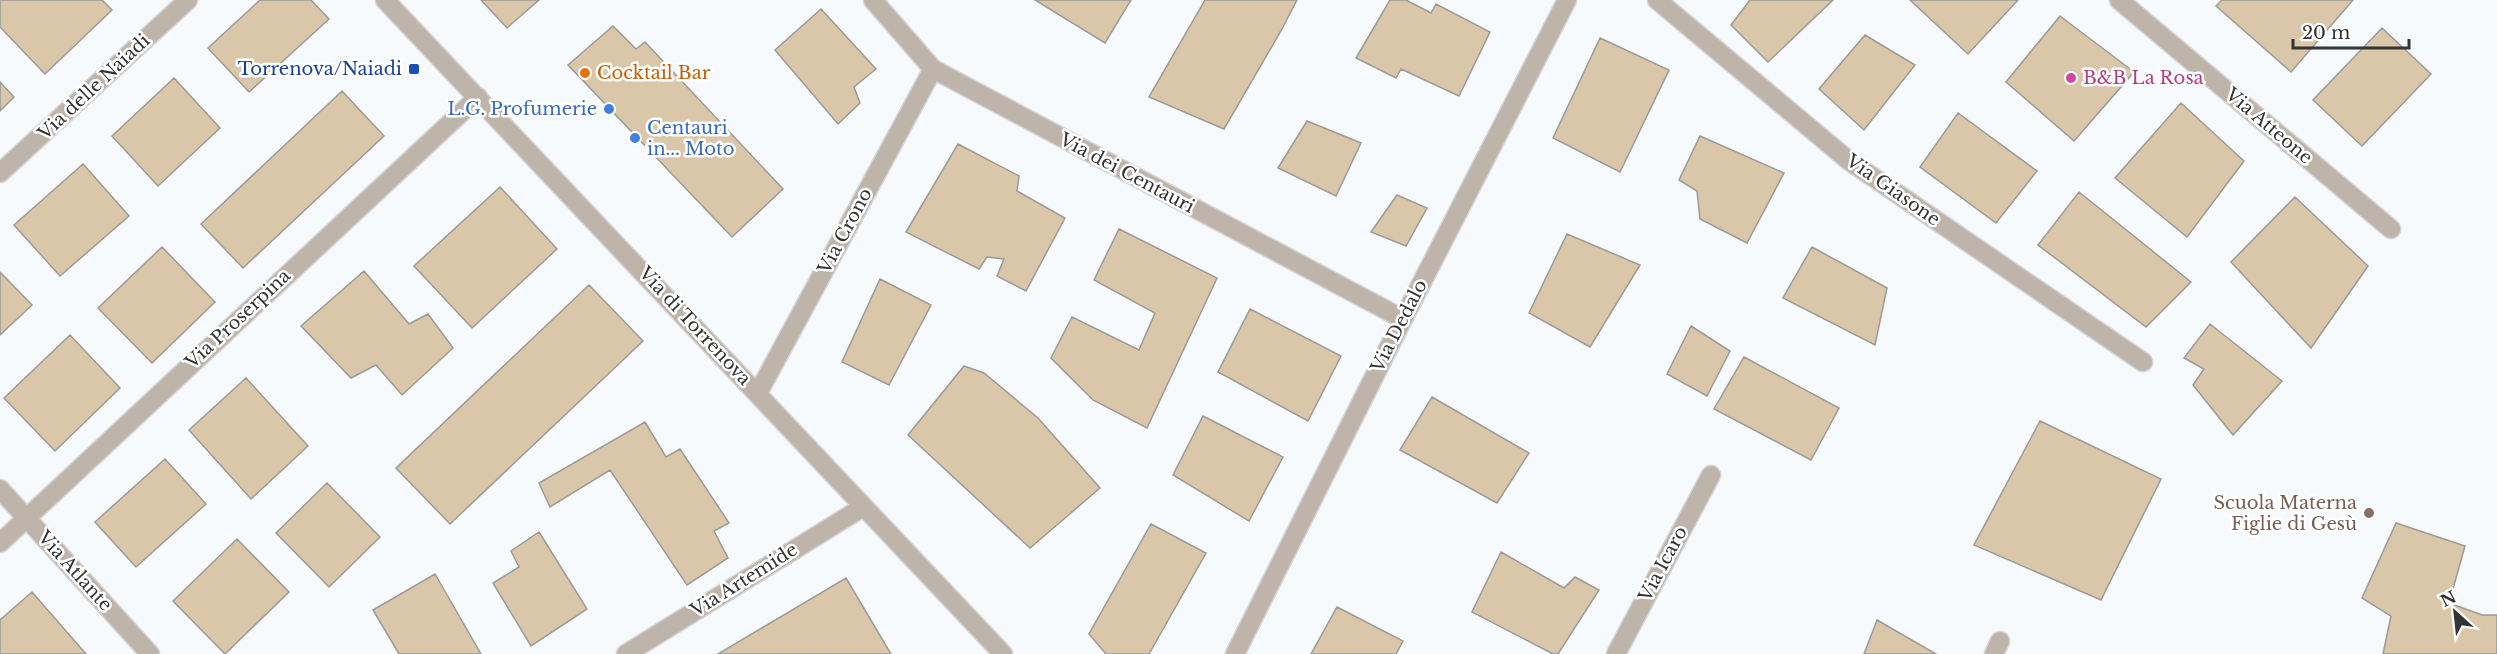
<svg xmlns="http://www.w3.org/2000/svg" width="2497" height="654" font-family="'Libre Baskerville',serif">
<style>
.building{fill:#dac7aa;stroke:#9b9a97;stroke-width:1.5}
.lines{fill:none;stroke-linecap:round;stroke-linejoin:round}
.minor-casing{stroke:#d4d6d8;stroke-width:21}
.tertiary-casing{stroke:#d4d6d8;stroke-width:21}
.minor{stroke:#bfb4a9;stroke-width:18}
.tertiary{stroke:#bfb4a9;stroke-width:18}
.transit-dot{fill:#1a4fb4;stroke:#fff;stroke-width:2}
.food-dot{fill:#e8710a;stroke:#fff;stroke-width:2}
.hotel-dot{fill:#d1479c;stroke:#fff;stroke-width:2}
.shop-dot{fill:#3f7fe0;stroke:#fff;stroke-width:2}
.education-dot{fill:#8d6e63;stroke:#fff;stroke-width:2}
.labels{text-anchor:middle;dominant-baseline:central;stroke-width:5;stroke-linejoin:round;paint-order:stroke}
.transit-label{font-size:18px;fill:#164399;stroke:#fff;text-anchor:end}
.food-label{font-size:18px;fill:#c56008;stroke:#fff;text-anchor:start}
.hotel-label{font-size:18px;fill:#b23c85;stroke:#fff;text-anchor:start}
.street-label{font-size:18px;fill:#333435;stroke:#fff}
.shop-label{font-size:18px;fill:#366cbe;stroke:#fff;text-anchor:end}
.education-label{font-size:18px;fill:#785e54;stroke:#fff;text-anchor:end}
</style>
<rect width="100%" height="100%" fill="#f7fafc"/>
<path class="building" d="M0 0H102L112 10 45 74 0 27Z
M260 0H311L329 19 249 92 208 48Z
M481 0H539L507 28Z
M1035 0H1131L1105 43Z
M1205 0H1297L1282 29 1224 129 1149 97Z
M1390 0H1406L1431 13 1436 4 1490 32 1459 96 1401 69 1396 78 1356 58Z
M1750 0H1833L1768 62 1731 25Z
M1910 0H2018L1968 54Z
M2222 0H2353L2291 72 2216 6Z
M821 9 876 69 854 87 860 103 838 124 775 50Z
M2060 16 2134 72 2074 141 2006 82Z
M613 26 636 49 645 42 783 189 732 237 568 65Z
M2382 28 2431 74 2362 146 2313 100Z
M1865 35 1915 65 1864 130 1819 89Z
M1600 38 1669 70 1620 172 1553 138Z
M174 78 220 128 158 186 112 136Z
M0 82 14 97 0 111Z
M342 91 384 136 243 268 201 224Z
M2181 103 2244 161 2187 237 2115 178Z
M1958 113 2037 171 1996 223 1920 167Z
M1307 121 1361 143 1336 196 1278 168Z
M1700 136 1784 173 1747 243 1700 219 1697 191 1679 180Z
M958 144 1019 176 1017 191 1065 218 1026 291 997 276 1004 259 987 257 979 269 906 232Z
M83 164 129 216 60 276 14 225Z
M500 187 557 249 472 328 414 266Z
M2079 192 2191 282 2146 327 2038 245Z
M1397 195 1427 208 1406 246 1371 232Z
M2295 197 2368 266 2311 348 2231 262Z
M1119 229 1217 278 1147 428 1093 400 1051 358 1072 317 1139 350 1155 313 1094 280Z
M1567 234 1640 265 1590 347 1529 313Z
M162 247 215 302 152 363 98 308Z
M1812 247 1887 288 1875 345 1783 298Z
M364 271 409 324 428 314 453 348 402 395 376 365 351 378 301 326Z
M0 272 32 305 0 335Z
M880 279 931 305 889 385 842 362Z
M589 285 643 341 450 524 396 468Z
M1250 309 1341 356 1308 421 1218 372Z
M2210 324 2282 381 2233 435 2193 385 2204 369 2184 358Z
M1691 326 1730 351 1707 396 1667 374Z
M70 335 120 388 55 451 4 398Z
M1744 357 1839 408 1811 460 1714 409Z
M964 366 984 373 1038 418 1100 488 1030 548 908 435Z
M246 378 308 446 251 499 189 430Z
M1432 397 1529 453 1497 503 1400 450Z
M1203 416 1283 457 1249 521 1173 475Z
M2040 421 2161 479 2101 600 1974 545Z
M645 422 666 457 680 449 729 523 714 531 728 558 687 585 610 470 550 507 539 483Z
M165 459 206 504 136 567 95 522Z
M327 483 380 537 329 587 276 533Z
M2396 523 2465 546 2449 603 2482 615H2497V654H2383L2391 616 2362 598Z
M1151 524 1206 553 1149 654H1106L1089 634Z
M539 532 587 609 531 646 493 583 519 567 511 551Z
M237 539 289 592 225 654 173 601Z
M1501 552 1564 588 1575 577 1599 590 1558 654H1553L1472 612Z
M435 574 481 654H399L373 610Z
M846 578 891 654H718Z
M32 592 86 654H0V620Z
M1337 607 1403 641 1396 654H1311Z
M1877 620 1936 654H1864Z"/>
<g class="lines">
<g class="minor-casing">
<path id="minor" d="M873 0 933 69 1403 319
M1657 0 1848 160 2143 362
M2119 0 2391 229
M0 173 188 0
M758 393 933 69
M0 489 150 654
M0 543 478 97
M626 654 863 507
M1235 654 1403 319 1567 0
M1616 654 1711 475
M1994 654 2000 641"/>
</g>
<g class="tertiary-casing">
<path id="tertiary" d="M385 0 1003 654"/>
</g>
<use href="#minor" class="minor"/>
<use href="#tertiary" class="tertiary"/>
</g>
<rect class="transit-dot" x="408" y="63" width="12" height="12" rx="3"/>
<circle class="food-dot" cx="585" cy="73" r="6"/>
<circle class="hotel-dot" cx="2071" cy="78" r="6"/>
<g class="shop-dot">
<circle cx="609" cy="109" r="6"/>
<circle cx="635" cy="138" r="6"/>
</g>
<circle class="education-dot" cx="2369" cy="513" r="6"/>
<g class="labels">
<g class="transit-label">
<text x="402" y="69">Torrenova/Naiadi</text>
</g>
<g class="food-label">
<text x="597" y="73">Cocktail Bar</text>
</g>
<g class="hotel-label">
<text x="2083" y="78">B&amp;B La Rosa</text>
</g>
<g class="street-label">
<text transform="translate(94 87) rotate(-43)">Via delle Naiadi</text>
<text transform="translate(2269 126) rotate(40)">Via Atteone</text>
<text transform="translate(1127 173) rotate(28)">Via dei Centauri</text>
<text transform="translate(1893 190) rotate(35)">Via Giasone</text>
<text transform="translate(845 231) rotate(-62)">Via Crono</text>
<text transform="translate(238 319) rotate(-43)">Via Proserpina</text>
<text transform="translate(695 326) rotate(47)">Via di Torrenova</text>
<text transform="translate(1399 326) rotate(-63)">Via Dedalo</text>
<text transform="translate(1663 564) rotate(-62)">Via Icaro</text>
<text transform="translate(75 571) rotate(48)">Via Atlante</text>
<text transform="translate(744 580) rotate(-32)">Via Artemide</text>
</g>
<g class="shop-label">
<text x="597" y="109">L.G. Profumerie</text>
<text x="647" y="128" text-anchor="start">Centauri<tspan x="647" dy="21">in... Moto</tspan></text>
</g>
<g class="education-label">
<text x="2357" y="503">Scuola Materna<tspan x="2357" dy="21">Figlie di Gesù</tspan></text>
</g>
</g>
<g transform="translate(2455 612) rotate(333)" stroke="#ffffff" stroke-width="4.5" paint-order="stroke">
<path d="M0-4.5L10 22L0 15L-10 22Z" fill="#333435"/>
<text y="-9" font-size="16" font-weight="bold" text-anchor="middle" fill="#333435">N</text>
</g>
<path d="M2293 39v9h116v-9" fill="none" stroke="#333435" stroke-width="3"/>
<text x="2302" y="39" font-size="18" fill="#333435" stroke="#ffffff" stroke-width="4.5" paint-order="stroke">20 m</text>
</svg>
